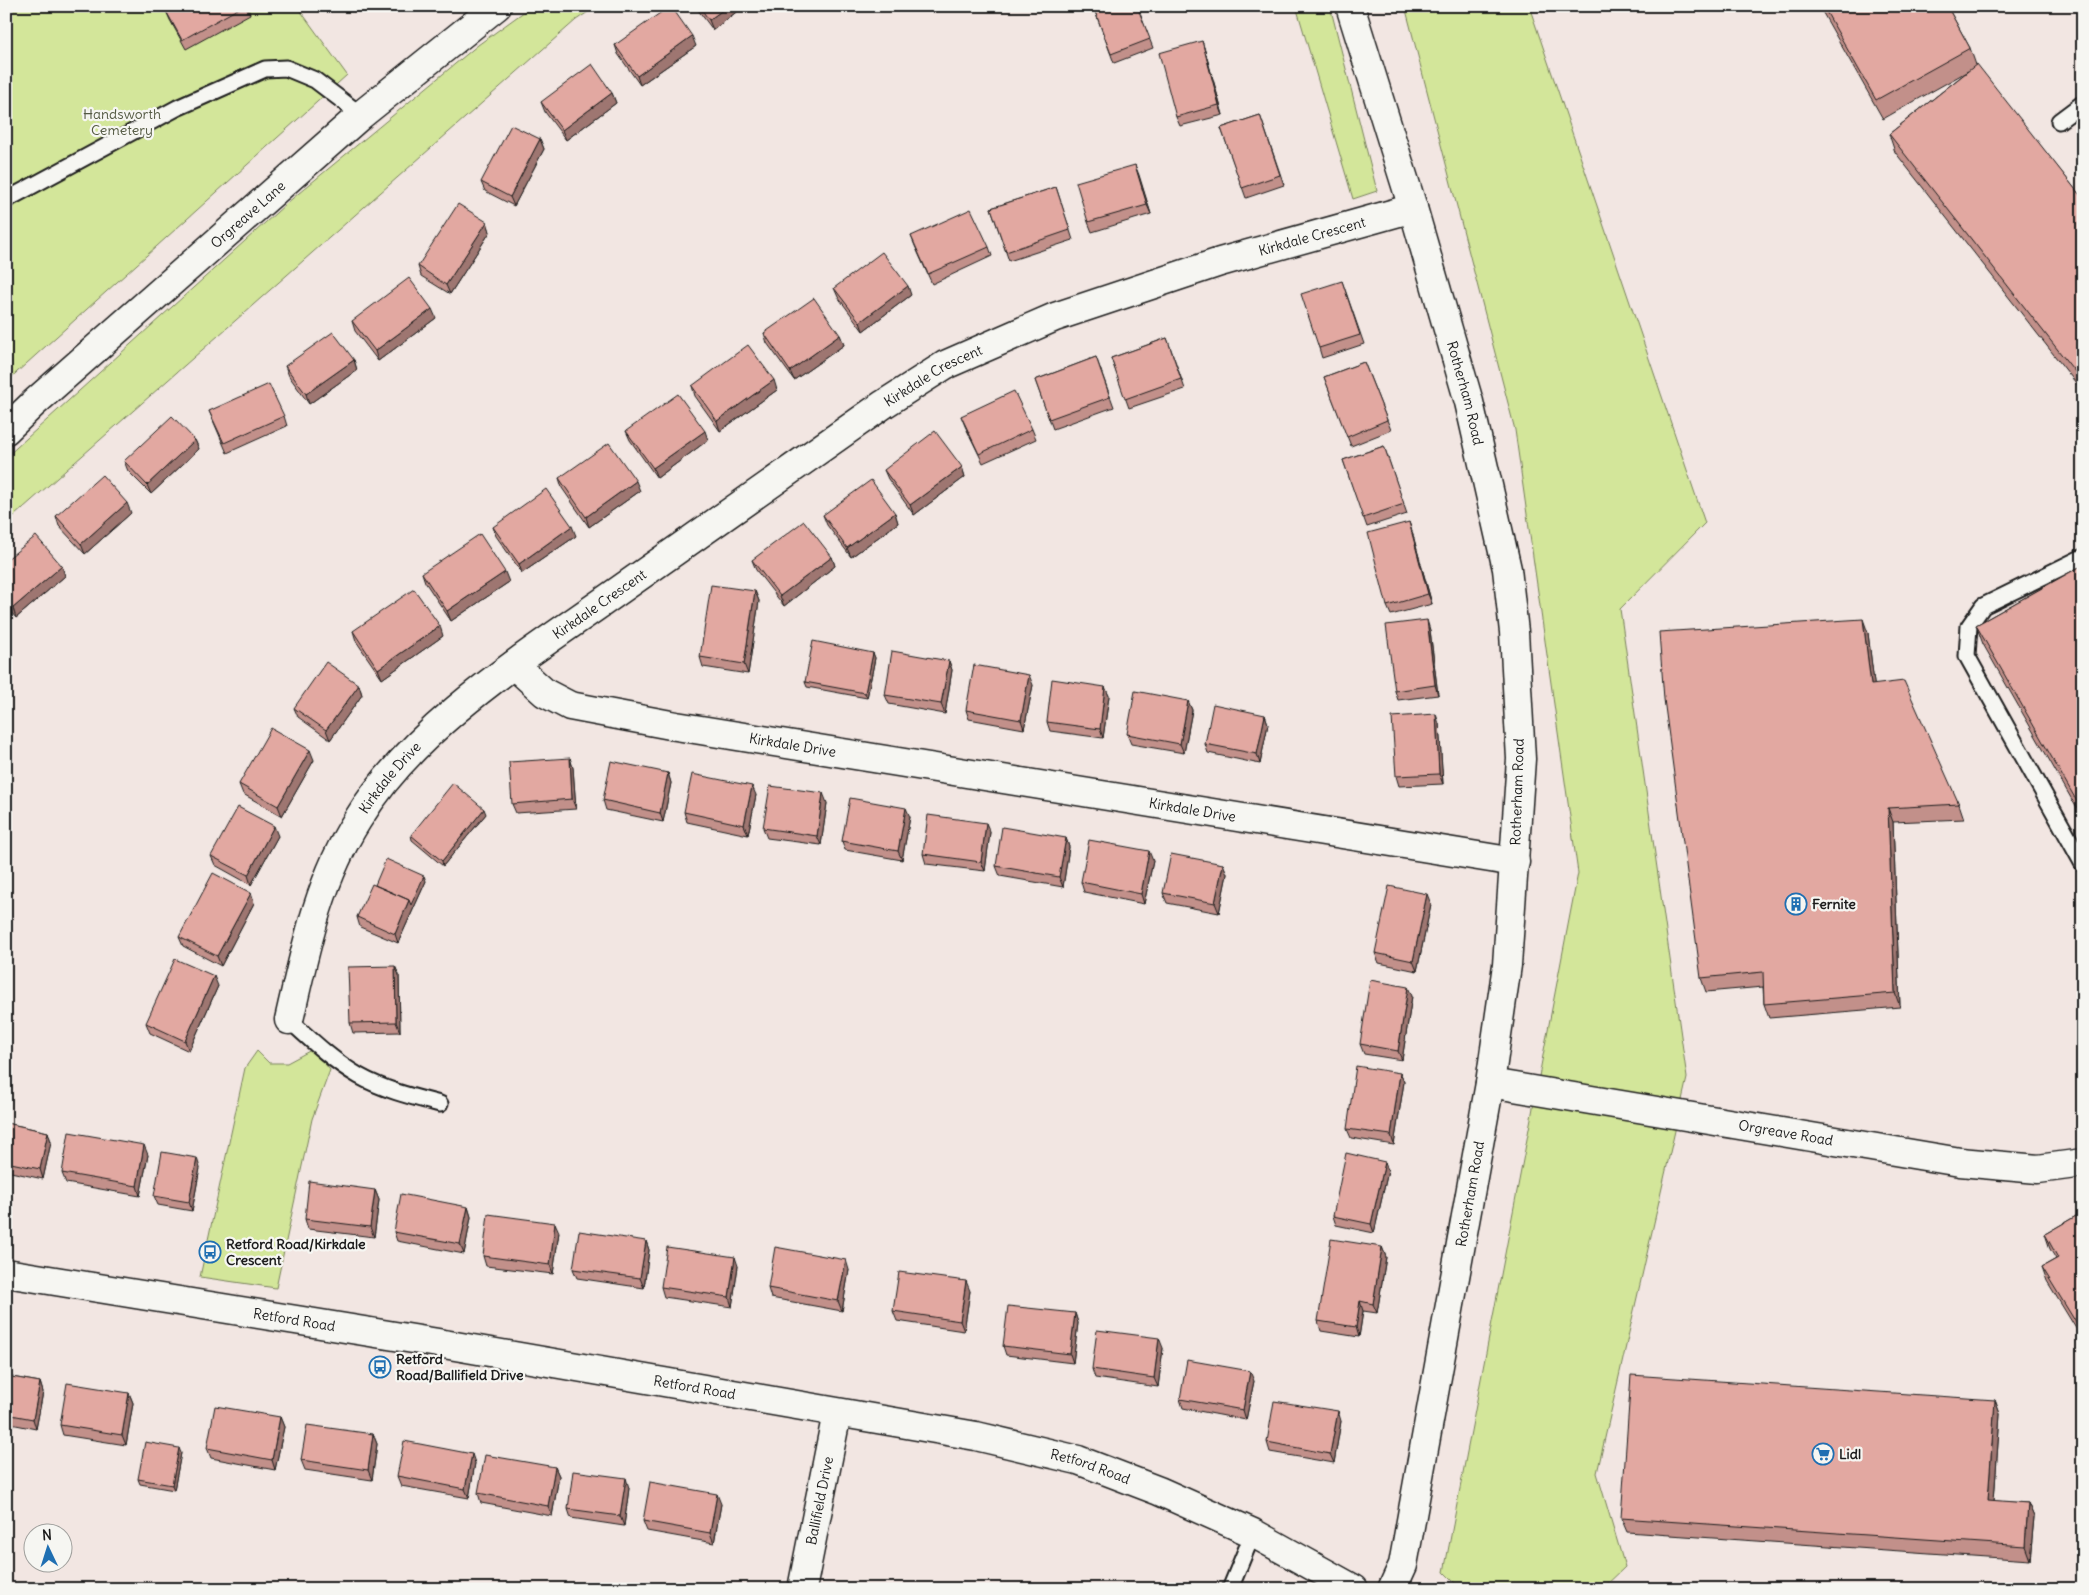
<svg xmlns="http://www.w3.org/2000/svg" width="2089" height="1595" font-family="Delius,sans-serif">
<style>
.green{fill:#d3e69a;stroke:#78815b}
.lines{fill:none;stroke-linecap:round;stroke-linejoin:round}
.service-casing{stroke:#1c1c1c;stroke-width:19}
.minor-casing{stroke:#1c1c1c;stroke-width:31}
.secondary-casing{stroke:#1c1c1c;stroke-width:31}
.service{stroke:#f6f6f2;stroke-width:15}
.minor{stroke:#f6f6f2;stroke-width:28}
.secondary{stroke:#f6f6f2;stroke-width:28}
.wall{fill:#c2908a;stroke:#1c1c1c}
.shaded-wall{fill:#9e7671;stroke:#1c1c1c}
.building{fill:#e2a8a1;stroke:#1c1c1c}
.labels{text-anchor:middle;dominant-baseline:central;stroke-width:4.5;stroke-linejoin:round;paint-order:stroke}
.park-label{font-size:14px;fill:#535942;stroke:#f6f6f2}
.street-label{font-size:14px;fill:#1c1c1c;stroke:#f6f6f2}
.poi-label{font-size:14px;font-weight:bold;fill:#1c1c1c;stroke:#f6f6f2;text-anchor:start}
</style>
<rect width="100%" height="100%" fill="#f2e6e2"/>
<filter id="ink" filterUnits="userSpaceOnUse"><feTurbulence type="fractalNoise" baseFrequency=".02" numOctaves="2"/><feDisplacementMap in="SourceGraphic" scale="10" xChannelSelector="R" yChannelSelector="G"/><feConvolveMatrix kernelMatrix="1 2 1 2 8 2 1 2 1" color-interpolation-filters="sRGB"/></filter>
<g filter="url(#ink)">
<path class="green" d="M6 6H297L347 75 6 382Z
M532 6H597L576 20 6 523V457L287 203 478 45Z
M1296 6H1330L1377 191 1353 199Z
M1405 6H1529L1705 523 1620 609 1687 1078 1597 1473 1625 1567 1602 1589H1461L1444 1572 1578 873 1515 430Z
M313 1049 330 1070 312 1119 276 1288 200 1277 245 1068 257 1051 269 1063H287Z"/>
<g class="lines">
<g class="service-casing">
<path id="service" d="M2059 121 2083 103
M6 200 177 108 265 69 286 68 315 80 361 115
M2083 557 1983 606 1969 626 1967 656 2083 864
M289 1020C311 1040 333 1061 359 1076 384 1090 413 1097 440 1104
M1230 1589 1253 1533"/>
</g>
<g class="minor-casing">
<g id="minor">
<path id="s1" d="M514 665 545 693 570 706 676 726 1515 862"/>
<path id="s2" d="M289 1020C305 950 319 880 358 819 415 725 525 657 614 594 704 531 794 468 884 404L945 365 1055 317 1220 262 1413 208"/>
<path id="s3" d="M1490 1083 1960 1162 2038 1169 2083 1163"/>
<path id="s4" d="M802 1589 837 1413"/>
</g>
</g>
<g class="secondary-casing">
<g id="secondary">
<path id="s5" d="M1350 6 1413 208 1469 402 1507 569 1514 632 1521 759 1507 965 1490 1083 1403 1565 1392 1589"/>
<path id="s6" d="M6 430 34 403 361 115 497 6"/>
<path id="s7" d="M6 1273 438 1343 976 1436 1078 1460 1159 1491 1253 1533 1354 1589"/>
</g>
</g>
<use href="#service" class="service"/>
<use href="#minor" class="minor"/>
<use href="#secondary" class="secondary"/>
</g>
<path class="wall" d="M174 6H247L250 14 186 49 170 20 166 11Z
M695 6H744L713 30Z
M1093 6H1137L1153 48 1114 63Z
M1819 6H1947L1970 48 1976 65 2083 199V392L1895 152 1889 134 1968 71 1883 119Z
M1202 41 1205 51 1223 115 1180 126 1176 117Z
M615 45 696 46 640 85 618 54Z
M612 93 616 103 566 140 545 112 541 102Z
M1260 115 1284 185 1246 198 1221 128Z
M540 139 544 149 514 206 485 191 481 182Z
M1135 165 1151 214 1092 232 1088 222Z
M1056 187 1073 240 1009 261 991 208Z
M487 222 490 232 450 294 421 276 418 266Z
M911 236 989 247 992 256 932 284 915 246Z
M1342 281 1364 344 1322 358 1319 348Z
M834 288 911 295 863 331 838 297Z
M436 318 378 361 355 331 352 321Z
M764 333 840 335 844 345 794 380 767 343Z
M1167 338 1185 389 1129 408 1111 358Z
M1096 357 1114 407 1053 429 1035 380Z
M354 360 357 370 309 404 289 376 285 366Z
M1364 362 1391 430 1351 446 1324 377Z
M692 386 777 390 720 431 695 396Z
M209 411 284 416 287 426 227 453Z
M961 416 1032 429 1036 439 983 463 965 426Z
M626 431 708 440 657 478 630 440Z
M195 440 199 449 151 494 128 471 124 461Z
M1384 446 1407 514 1367 527 1343 460Z
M962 467 965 477 914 515 888 479 884 470Z
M559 478 640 491 589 527 562 488Z
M131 513 85 554 59 526 56 516Z
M895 513 898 523 851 557 827 525 823 515Z
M1409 522 1412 532 1432 604 1391 615 1387 606Z
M493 527 576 536 522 573 496 536Z
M832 557 835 566 784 606 756 570 752 560Z
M6 560 65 576 16 618 6 606Z
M2083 565V819L1983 644 1976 625Z
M422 573 509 582 451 621 425 582Z
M755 591 759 601 748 674 703 667 700 657Z
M1430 630 1438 695 1398 700 1395 691Z
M353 631 443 636 382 679 356 641Z
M1868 633 1874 684 1959 804 1964 819 1893 822 1900 1007 1769 1018 1764 1004 1763 987 1706 992 1701 978Z
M873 653 875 658 867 698 807 687 805 682Z
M949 661 952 670 945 714 889 704 885 695Z
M359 685 362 695 330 740 298 717 294 708Z
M1033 685 1024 729 969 719 966 710Z
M1105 687 1109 696 1103 738 1050 731 1047 722Z
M1188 701 1192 710 1184 753 1131 744 1127 734Z
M1265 715 1268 724 1260 764 1208 753 1205 744Z
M1439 724 1443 784 1399 786 1396 776Z
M570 758 573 768 576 809 516 813 512 804Z
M314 760 282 816 243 794 239 784Z
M668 773 671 783 663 822 606 810 603 800Z
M756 795 748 835 687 822 684 812Z
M827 803 821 845 767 838 763 828Z
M486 814 443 866 412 840 411 835Z
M910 817 902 860 845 850 842 841Z
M990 832 985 871 926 864 923 854Z
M278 836 251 885 215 865 211 856Z
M1066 838 1069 847 1063 887 1000 876 996 866Z
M1153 861 1144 904 1084 892 1081 882Z
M1223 864 1227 874 1219 913 1167 903 1163 893Z
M426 881 398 943 360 927 357 917 375 885Z
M254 903 221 966 183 946 179 937Z
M1431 904 1417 971 1379 963 1375 953Z
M395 966 399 975 400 1032 353 1033 350 1023Z
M218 986 189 1051 150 1033 146 1023Z
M1412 996 1402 1060 1364 1054 1360 1044Z
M1400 1073 1404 1082 1394 1145 1351 1138 1347 1129Z
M6 1123 48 1132 51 1142 43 1179 6 1171Z
M148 1155 140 1196 66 1183 62 1173Z
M1385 1162 1388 1171 1374 1233 1336 1225 1333 1216Z
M200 1168 192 1211 158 1205 154 1196Z
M375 1190 379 1200 374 1237 308 1229 305 1219Z
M468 1207 471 1217 464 1254 397 1241 394 1232Z
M2083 1212V1340L2047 1281 2042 1267 2056 1259 2050 1249 2045 1234Z
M559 1232 553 1274 486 1266 483 1256Z
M646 1241 649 1250 644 1288 577 1278 573 1269Z
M1382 1247 1386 1257 1377 1313 1363 1311 1359 1337 1321 1331 1318 1321Z
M738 1266 732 1307 664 1297 661 1287Z
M849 1270 842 1311 771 1298 768 1288Z
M970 1291 964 1331 897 1321 893 1311Z
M1075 1313 1078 1323 1073 1363 1006 1355 1003 1346Z
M1163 1348 1158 1387 1095 1378 1092 1369Z
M6 1376 40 1382 43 1392 36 1429 6 1423Z
M1254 1381 1246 1420 1183 1408 1180 1399Z
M129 1393 133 1403 126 1445 63 1435 60 1425Z
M1995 1400 2000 1414 1994 1501 2028 1503 2034 1517 2030 1560 1627 1532 1621 1518Z
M280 1417 284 1427 275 1470 211 1458 207 1448Z
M1341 1421 1334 1463 1270 1452 1267 1442Z
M373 1434 377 1444 372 1480 305 1470 301 1460Z
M181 1453 174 1490 140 1484 138 1479Z
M475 1463 469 1498 401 1486 397 1476Z
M555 1467 559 1476 552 1516 481 1503 478 1493Z
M629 1488 624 1526 571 1518 568 1509Z
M721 1504 714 1543 647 1531 643 1521Z"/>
<path class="shaded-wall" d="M728 6H744L713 30 709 20Z
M692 36 696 46 640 85 637 76Z
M1202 41 1205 51 1223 115 1219 105Z
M612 93 616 103 566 140 562 130Z
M540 139 544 149 514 206 510 197Z
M1135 165 1139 175 1151 214 1147 205Z
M487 222 490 232 450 294 446 285Z
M908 286 911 295 863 331 860 322Z
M432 309 436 318 378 361 375 351Z
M840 335 844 345 794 380 790 371Z
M354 360 357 370 309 404 306 394Z
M774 380 777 390 720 431 717 421Z
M705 431 708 440 657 478 653 468Z
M195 440 199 449 151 494 147 485Z
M962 467 965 477 914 515 910 505Z
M636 481 640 491 589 527 586 517Z
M127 503 131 513 85 554 81 544Z
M895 513 898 523 851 557 847 548Z
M1409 522 1412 532 1432 604 1428 594Z
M572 526 576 536 522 573 519 564Z
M832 557 835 566 784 606 780 596Z
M62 566 65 576 16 618 13 608Z
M505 572 509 582 451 621 447 611Z
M755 591 759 601 748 674 744 664Z
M1863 619 1868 633 1876 699 1871 685Z
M1427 620 1430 630 1438 695 1435 685Z
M440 626 443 636 382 679 378 669Z
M873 653 875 658 867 698 865 693Z
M949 661 952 670 945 714 941 704Z
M1029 675 1033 685 1024 729 1021 720Z
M359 685 362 695 330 740 326 730Z
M1105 687 1109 696 1103 738 1100 729Z
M1188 701 1192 710 1184 753 1180 744Z
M1436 714 1439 724 1443 784 1439 774Z
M1265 715 1268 724 1260 764 1257 754Z
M310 750 314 760 282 816 278 806Z
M570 758 573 768 576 809 572 799Z
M668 773 671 783 663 822 660 813Z
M752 786 756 795 748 835 744 825Z
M823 793 827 803 821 845 817 836Z
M906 808 910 817 902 860 898 851Z
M1888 808 1893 822 1900 1007 1895 993Z
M484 809 486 814 443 866 442 861Z
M986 823 990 832 985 871 981 862Z
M274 826 278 836 251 885 248 875Z
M1066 838 1069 847 1063 887 1059 877Z
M1149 851 1153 861 1144 904 1141 894Z
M1223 864 1227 874 1219 913 1215 903Z
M424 876 426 881 398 943 395 934 409 900Z
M251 893 254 903 221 966 217 956Z
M1427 894 1431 904 1417 971 1413 961Z
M395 966 399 975 400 1032 396 1022Z
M214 976 218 986 189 1051 185 1041Z
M1408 987 1412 996 1402 1060 1398 1051Z
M1400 1073 1404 1082 1394 1145 1391 1135Z
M48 1132 51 1142 43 1179 40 1169Z
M144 1145 148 1155 140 1196 137 1186Z
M197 1158 200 1168 192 1211 189 1202Z
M1385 1162 1388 1171 1374 1233 1371 1224Z
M375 1190 379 1200 374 1237 370 1227Z
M468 1207 471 1217 464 1254 460 1244Z
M555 1223 559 1232 553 1274 550 1265Z
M646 1241 649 1250 644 1288 640 1278Z
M1382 1247 1386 1257 1377 1313 1373 1304Z
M735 1257 738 1266 732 1307 729 1297Z
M846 1260 849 1270 842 1311 838 1301Z
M966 1281 970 1291 964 1331 960 1321Z
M1360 1301 1363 1311 1359 1337 1356 1327Z
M1075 1313 1078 1323 1073 1363 1070 1354Z
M1159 1338 1163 1348 1158 1387 1154 1378Z
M1250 1371 1254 1381 1246 1420 1243 1410Z
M40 1382 43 1392 36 1429 33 1419Z
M129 1393 133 1403 126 1445 122 1435Z
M1995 1400 2000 1414 1993 1515 1988 1500Z
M1338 1411 1341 1421 1334 1463 1330 1454Z
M280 1417 284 1427 275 1470 272 1460Z
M373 1434 377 1444 372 1480 368 1470Z
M179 1448 181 1453 174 1490 172 1485Z
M472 1454 475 1463 469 1498 465 1489Z
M555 1467 559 1476 552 1516 548 1506Z
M626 1478 629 1488 624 1526 620 1516Z
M717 1494 721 1504 714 1543 710 1533Z
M2028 1503 2034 1517 2030 1560 2025 1546Z"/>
<path class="building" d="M174 6H243L182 40 166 11Z
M670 6H671L692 36 637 76 615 45Z
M699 6H728L709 20Z
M1093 6H1137L1150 39 1111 54Z
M1823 6H1947L1970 48 1876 100Z
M1202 41 1219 105 1176 117 1159 53Z
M592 64 612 93 562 130 541 102Z
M1977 64 2083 199V382L1889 134Z
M1260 115 1280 175 1242 188 1221 128Z
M511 125 540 139 510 197 481 182Z
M1135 165 1147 205 1088 222 1076 182Z
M1056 187 1070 230 1006 252 991 208Z
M458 204 487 222 446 285 418 266Z
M971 209 989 247 928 274 911 236Z
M882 252 908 286 860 322 834 288Z
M409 278 432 309 375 351 352 321Z
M1342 281 1360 335 1319 348 1301 294Z
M814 298 840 335 790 371 764 333Z
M333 332 354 360 306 394 285 366Z
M1167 338 1181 379 1125 399 1111 358Z
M748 345 774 380 717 421 692 386Z
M1096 357 1110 397 1049 419 1035 380Z
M1364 362 1387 420 1347 437 1324 377Z
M269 384 284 416 224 443 209 411Z
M1014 391 1032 429 979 454 961 416Z
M678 394 705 431 653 468 626 431Z
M172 416 195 440 147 485 124 461Z
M935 431 962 467 910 505 884 470Z
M609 443 636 481 586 517 559 478Z
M1384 446 1404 504 1363 518 1343 460Z
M102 475 127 503 81 544 56 516Z
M871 480 895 513 847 548 823 515Z
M546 489 572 526 519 564 493 527Z
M804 521 832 557 780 596 752 560Z
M1409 522 1428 594 1387 606 1368 533Z
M480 534 505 572 447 611 422 573Z
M36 536 62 566 13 608 6 600V560Z
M2083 565V812L1976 625Z
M711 585 755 591 744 664 700 657Z
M414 589 440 626 378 669 353 631Z
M1863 619 1871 685 1904 681 1959 804 1888 808 1895 993 1764 1004 1763 972 1701 978 1664 699 1659 632Z
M1427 620 1435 685 1395 691 1386 625Z
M813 641 873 653 865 693 805 682Z
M892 651 949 661 941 704 885 695Z
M326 662 359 685 326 730 294 708Z
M974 665 1029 675 1021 720 966 710Z
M1052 679 1105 687 1100 729 1047 722Z
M1135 691 1188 701 1180 744 1127 734Z
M1213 704 1265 715 1257 754 1205 744Z
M1436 714 1439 774 1396 776 1392 717Z
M271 728 310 750 278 806 239 784Z
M570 758 572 799 512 804 509 762Z
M611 761 668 773 660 813 603 800Z
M692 774 752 786 744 825 684 812Z
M453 783 484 809 442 861 411 835Z
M770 786 823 793 817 836 763 828Z
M850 798 906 808 898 851 842 841Z
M238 807 274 826 248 875 211 856Z
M928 815 986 823 981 862 923 854Z
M1002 827 1066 838 1059 877 996 866Z
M1089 840 1149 851 1141 894 1081 882Z
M1171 854 1223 864 1215 903 1163 893Z
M386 859 424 876 411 905 409 900 375 885Z
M213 873 251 893 217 956 179 937Z
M372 884 409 900 395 934 357 917Z
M1389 886 1427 894 1413 961 1375 953Z
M175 959 214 976 185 1041 146 1023Z
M395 966 396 1022 350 1023 348 967Z
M1370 980 1408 987 1398 1051 1360 1044Z
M1356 1066 1400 1073 1391 1135 1347 1129Z
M6 1123 48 1132 40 1169 6 1162Z
M69 1132 144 1145 137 1186 62 1173Z
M162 1152 197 1158 189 1202 154 1196Z
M1346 1153 1385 1162 1371 1224 1333 1216Z
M309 1181 375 1190 370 1227 305 1219Z
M401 1194 468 1207 460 1244 394 1232Z
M2083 1212V1334L2042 1267 2058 1258 2045 1234Z
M488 1214 555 1223 550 1265 483 1256Z
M579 1231 646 1241 640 1278 573 1269Z
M1331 1239 1382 1247 1373 1304 1360 1301 1356 1327 1318 1321Z
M667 1247 735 1257 729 1297 661 1287Z
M775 1247 846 1260 838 1301 768 1288Z
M899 1272 966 1281 960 1321 893 1311Z
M1008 1306 1075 1313 1070 1354 1003 1346Z
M1097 1330 1159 1338 1154 1378 1092 1369Z
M1187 1360 1250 1371 1243 1410 1180 1399Z
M1631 1375 1995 1400 1988 1500 2028 1503 2025 1546 1621 1518Z
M6 1376 40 1382 33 1419 6 1414Z
M67 1383 129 1393 122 1435 60 1425Z
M1274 1401 1338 1411 1330 1454 1267 1442Z
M215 1406 280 1417 272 1460 207 1448Z
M307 1425 373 1434 368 1470 301 1460Z
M404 1441 472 1454 465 1489 397 1476Z
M145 1442 179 1448 172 1485 138 1479Z
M485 1455 555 1467 548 1506 478 1493Z
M573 1471 626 1478 620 1516 568 1509Z
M650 1482 717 1494 710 1533 643 1521Z"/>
</g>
<defs>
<g id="building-ring" transform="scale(1.125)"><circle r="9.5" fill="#f6f6f2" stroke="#1f6fb2" stroke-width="1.5"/><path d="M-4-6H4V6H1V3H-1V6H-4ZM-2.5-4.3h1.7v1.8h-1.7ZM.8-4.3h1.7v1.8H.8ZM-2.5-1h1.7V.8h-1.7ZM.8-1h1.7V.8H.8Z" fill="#1f6fb2"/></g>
<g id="bus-ring" transform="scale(1.125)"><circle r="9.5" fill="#f6f6f2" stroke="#1f6fb2" stroke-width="1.5"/><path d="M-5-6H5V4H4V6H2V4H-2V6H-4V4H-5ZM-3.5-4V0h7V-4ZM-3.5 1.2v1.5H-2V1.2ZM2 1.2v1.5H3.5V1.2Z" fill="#1f6fb2"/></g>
<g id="supermarket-ring" transform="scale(1.125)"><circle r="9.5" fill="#f6f6f2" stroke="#1f6fb2" stroke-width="1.5"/><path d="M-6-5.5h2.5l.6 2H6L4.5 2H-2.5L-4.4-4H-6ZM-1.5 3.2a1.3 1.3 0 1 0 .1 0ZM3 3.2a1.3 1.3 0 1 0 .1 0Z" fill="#1f6fb2"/></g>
</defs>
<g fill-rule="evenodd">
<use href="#building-ring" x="1796" y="904"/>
<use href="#bus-ring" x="210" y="1252"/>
<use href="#bus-ring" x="380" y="1367"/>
<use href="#supermarket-ring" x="1823" y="1454"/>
</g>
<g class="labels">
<g class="park-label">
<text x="122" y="114">Handsworth<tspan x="122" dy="16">Cemetery</tspan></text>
</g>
<g class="street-label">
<text stroke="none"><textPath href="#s6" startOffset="324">Orgreave Lane</textPath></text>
<text stroke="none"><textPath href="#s2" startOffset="1349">Kirkdale Crescent</textPath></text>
<text stroke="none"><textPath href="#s2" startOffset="944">Kirkdale Crescent</textPath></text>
<text stroke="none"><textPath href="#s5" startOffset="404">Rotherham Road</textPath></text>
<text stroke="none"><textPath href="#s2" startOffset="539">Kirkdale Crescent</textPath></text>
<text stroke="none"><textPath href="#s1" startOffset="296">Kirkdale Drive</textPath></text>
<text stroke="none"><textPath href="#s2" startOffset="266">Kirkdale Drive</textPath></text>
<text transform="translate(1517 792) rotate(-88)">Rotherham Road</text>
<text stroke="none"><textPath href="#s1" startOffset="701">Kirkdale Drive</textPath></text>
<text stroke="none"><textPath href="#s3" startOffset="300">Orgreave Road</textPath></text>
<text transform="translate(1470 1194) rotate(-80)">Rotherham Road</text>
<text stroke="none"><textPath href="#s7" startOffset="292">Retford Road</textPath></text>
<text stroke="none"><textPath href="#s7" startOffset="698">Retford Road</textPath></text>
<text stroke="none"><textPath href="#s7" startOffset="1102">Retford Road</textPath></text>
<text stroke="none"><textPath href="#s4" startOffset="90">Ballifield Drive</textPath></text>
</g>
<g class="poi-label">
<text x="1812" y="904">Fernite</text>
<text x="226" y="1244">Retford Road/Kirkdale<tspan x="226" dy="16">Crescent</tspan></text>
<text x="396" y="1359">Retford<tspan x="396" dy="16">Road/Ballifield Drive</tspan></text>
<text x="1839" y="1454">Lidl</text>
</g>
</g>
<rect width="2089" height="1595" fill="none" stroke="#f6f6f2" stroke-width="25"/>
<rect x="12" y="12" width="2064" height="1570" fill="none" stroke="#1c1c1c" stroke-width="2" filter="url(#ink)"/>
<g transform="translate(48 1548) rotate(356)"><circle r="24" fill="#f6f6f2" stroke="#9f9f9c"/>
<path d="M0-4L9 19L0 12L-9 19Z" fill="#1f6fb2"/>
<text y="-8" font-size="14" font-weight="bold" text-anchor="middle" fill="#1c1c1c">N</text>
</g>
</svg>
